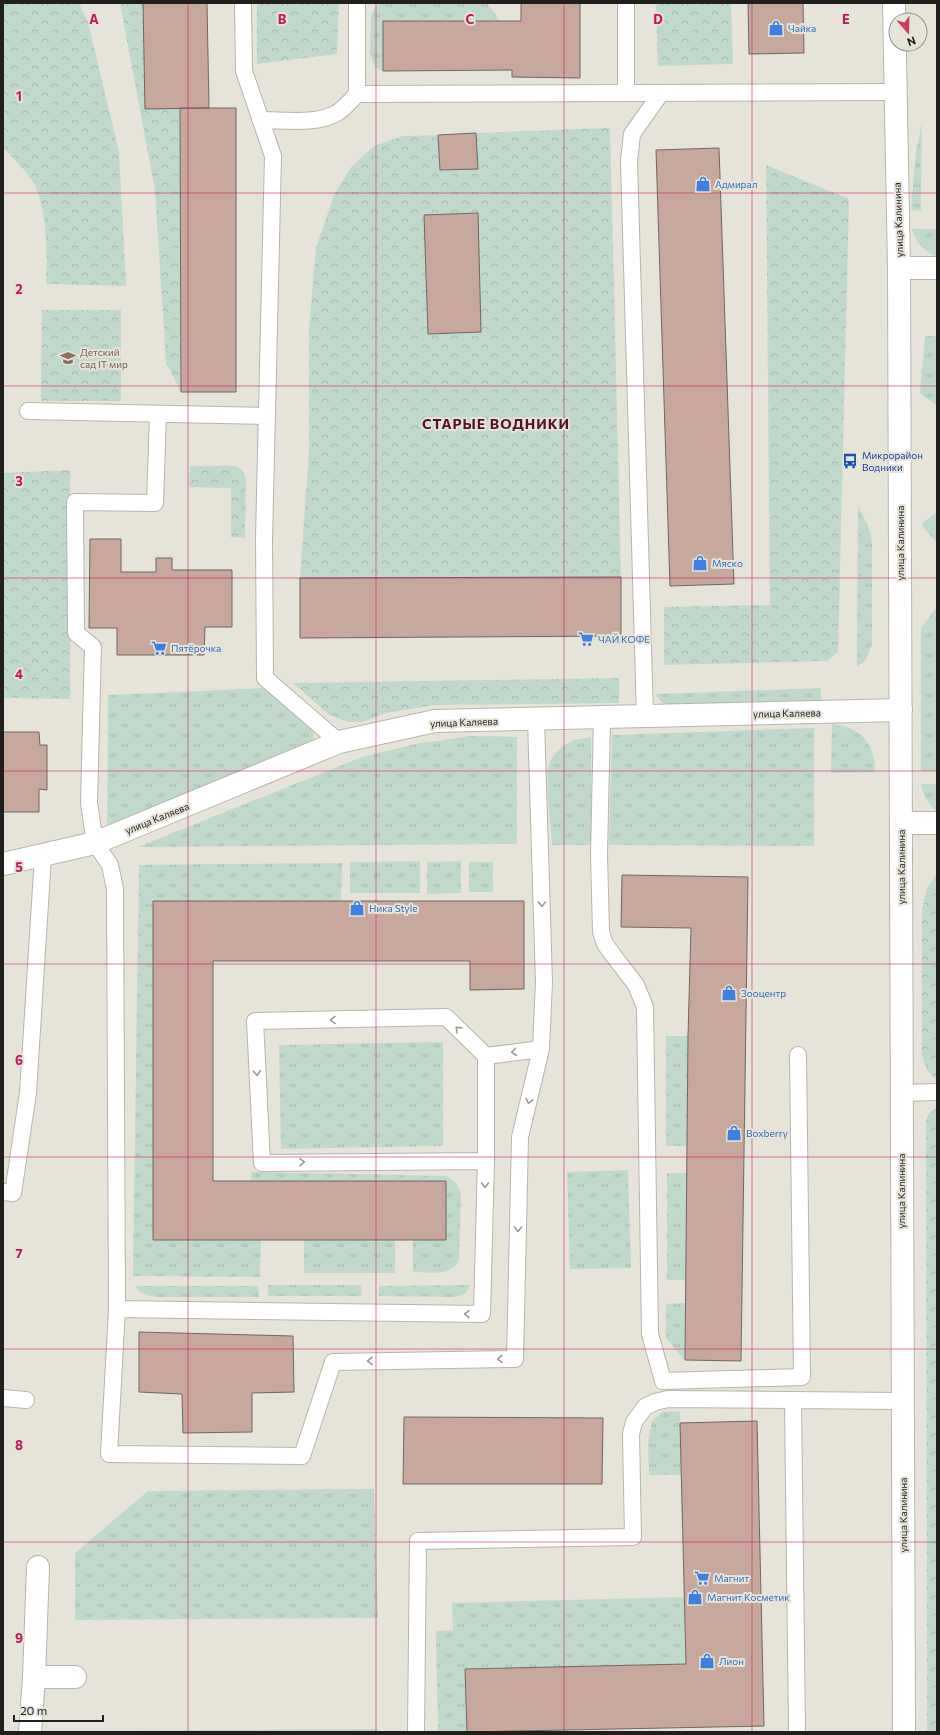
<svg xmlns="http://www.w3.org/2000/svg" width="940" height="1735" font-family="Commissioner,sans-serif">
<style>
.grass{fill:url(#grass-tufts)}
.forest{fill:url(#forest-crowns)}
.building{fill:#c8a79c;stroke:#716663}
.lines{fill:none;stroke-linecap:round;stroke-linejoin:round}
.service-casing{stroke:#b7b5aa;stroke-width:18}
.minor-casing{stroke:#b7b5aa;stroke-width:24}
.secondary-casing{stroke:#b7b5aa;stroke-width:24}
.service{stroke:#fff;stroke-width:16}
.minor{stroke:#fff;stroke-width:22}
.secondary{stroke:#fff;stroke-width:22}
.oneway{stroke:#9b9a98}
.grid{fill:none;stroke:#c2185b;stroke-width:1;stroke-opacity:0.55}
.labels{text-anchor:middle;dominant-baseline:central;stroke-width:4;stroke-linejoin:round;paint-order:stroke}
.shop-label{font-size:10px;fill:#366cbe;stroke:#e6e4d9;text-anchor:start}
.street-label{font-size:10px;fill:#201f1b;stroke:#e6e4d9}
.education-label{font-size:10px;fill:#785e54;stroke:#e6e4d9;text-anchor:start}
.transit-label{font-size:10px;fill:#164399;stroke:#e6e4d9;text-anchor:start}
.district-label{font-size:14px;font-weight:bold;letter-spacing:1px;fill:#581321;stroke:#e6e4d9}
.grid-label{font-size:13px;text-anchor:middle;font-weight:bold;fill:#c2185b;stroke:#e6e4d9;stroke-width:4;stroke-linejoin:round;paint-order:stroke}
</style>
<defs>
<pattern id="grass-tufts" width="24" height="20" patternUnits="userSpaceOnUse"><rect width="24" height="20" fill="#c0d9cb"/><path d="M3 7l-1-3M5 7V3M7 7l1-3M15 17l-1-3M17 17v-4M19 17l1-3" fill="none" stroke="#a5baae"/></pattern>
<pattern id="forest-crowns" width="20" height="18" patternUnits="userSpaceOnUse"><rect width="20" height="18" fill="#c0d9cb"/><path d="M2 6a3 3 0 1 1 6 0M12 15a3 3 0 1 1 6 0" fill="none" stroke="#a5baae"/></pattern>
</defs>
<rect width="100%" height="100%" fill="#e6e4d9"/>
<path class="grass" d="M380 3H487L500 21H383V71L375 67 370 55 371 14 376 6Z
M922 123 921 211 911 210 916 151Z
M912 229H937V256C924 253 915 241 912 229Z
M925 336H937V406L920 393Z
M858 505 869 529 872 542V644L866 660 857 667Z
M937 512V543L923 527 922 523Z
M937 607V771H921V628Z
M267 688 312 729 314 738 313 742 107 831 108 695Z
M821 688V702L667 705 662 703 655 694Z
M832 724C861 727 875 743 875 772L831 773Z
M814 728V846L609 845 612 735Z
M471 736 517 737V844L138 847 362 757 420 743Z
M591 737V845H552C551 825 545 782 549 765 552 755 561 746 570 742 576 739 584 738 591 737Z
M921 784H937V811C928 805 923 795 921 784Z
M420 861V893H350V862Z
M461 861V893L427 894V862Z
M469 862H493V892H469Z
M342 863 341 901H153V1240H261L260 1277 133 1276 139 865Z
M666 1036H688V1146H666Z
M443 1042V1146L281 1149 279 1045Z
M628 1170 631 1268 570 1269 567 1172Z
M251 1172 445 1176C455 1179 458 1185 461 1194L459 1261C450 1277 429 1272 413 1272V1240L446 1239V1181H251Z
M667 1173H687V1280H667Z
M304 1240H395V1273H304Z
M268 1285H361L362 1296H268Z
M470 1285 466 1293 456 1297 379 1296V1286Z
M135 1286H258L259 1297H155L141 1293Z
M686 1303 685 1360 666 1338V1304Z
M680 1411 682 1475H649L648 1443 652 1421 662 1412Z
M374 1489 378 1618 75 1620V1553L148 1491Z
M684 1597 686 1664 466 1669 467 1732H438L436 1631 453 1630 452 1603Z
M378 1729V1732H75V1731Z"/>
<path class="forest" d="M3 3H79L88 22 119 152 126 286 46 284C47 253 48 214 35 186 28 172 14 159 3 148Z
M120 3H143L180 108 181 392 166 362 155 190Z
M257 3H339L337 54 257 64Z
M656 3H731L733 64 658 66Z
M610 128 621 577 300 578 309 450V329L316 248 334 195 351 167 374 146 403 136 438 135 440 170 478 168 476 133Z
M766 165 849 199 838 652 827 661 664 665V607L770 605Z
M42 310H121V401H41Z
M190 466H236L242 470 246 478 245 538 231 537V488L189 487Z
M70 470V699L3 698V473Z
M619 678V703L435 705 386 713 362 722H347L330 715 293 683Z
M937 874V1081L927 1070 922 1056V909L927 888Z
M937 1107V1732H927L926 1121 928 1115Z"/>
<path class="building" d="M143 3H207L209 108 145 109Z
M521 3H580V78L512 77V70L383 71V21H521Z
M748 3H803L804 53 749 54Z
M180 108H236V392H181Z
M476 133 478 169 440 170 438 135Z
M719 148 734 584 670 586 656 150Z
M478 213 481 332 428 334 424 215Z
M90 539H121V572H156V558H172V570H232V627H205L204 655H117V628H89Z
M621 577V636L300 638V578Z
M3 732H39L40 745H47V790L39 789V812H3Z
M622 875 748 877 741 1361 685 1360 688 1036 691 928 621 927Z
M153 901H524V989L470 990V961H213V1181H446V1240H153Z
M139 1332 293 1336 294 1392 252 1393V1432L183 1433 182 1394 139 1392Z
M404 1417 603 1418 602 1484H403Z
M757 1421 764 1726 467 1732 465 1669 686 1664 680 1423Z"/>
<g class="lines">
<g class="service-casing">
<path id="service" d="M243 3 244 71 273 156 264 538 265 678 339 742
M357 3V94L896 92
M626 3V93
M261 120C284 120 316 125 337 113 345 108 351 100 357 94
M28 411 267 416
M158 415 155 503 75 502 76 633 93 647 89 803 95 843 110 865 115 889 117 1309 482 1314 486 1161V1056L541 1049 544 982 536 720
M645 717 629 161 632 134 661 93
M602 718 599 855 601 932 605 944 613 955 636 985 645 1007 650 1334 663 1381 802 1377 798 1055
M486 1056 446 1017 255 1021 262 1163 486 1161
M900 1093 937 1092
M3 1192 13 1193 28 1093 43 856
M117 1309 109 1454 302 1456 333 1362 515 1359 520 1137 541 1049
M3 1398 26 1400
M793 1401 797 1732
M416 1732 418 1541 633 1537 631 1434 634 1422 645 1407 655 1402 668 1399 902 1401"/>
</g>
<g class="minor-casing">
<path id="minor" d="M899 268H937
M901 823H937
M3 864 95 843 339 742 435 721 901 710
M34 1677 38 1567
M30 1732 34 1677H75"/>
</g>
<g class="secondary-casing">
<path id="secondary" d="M894 3 899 268 904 1732"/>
</g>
<use href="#service" class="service"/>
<use href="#minor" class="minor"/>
<use href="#secondary" class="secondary"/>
</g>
<defs><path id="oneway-chevron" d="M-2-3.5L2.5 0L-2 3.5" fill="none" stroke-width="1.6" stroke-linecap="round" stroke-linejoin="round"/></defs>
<g class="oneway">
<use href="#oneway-chevron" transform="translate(542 904) rotate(88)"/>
<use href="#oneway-chevron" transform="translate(333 1020) rotate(179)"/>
<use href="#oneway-chevron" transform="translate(458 1029) rotate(-136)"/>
<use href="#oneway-chevron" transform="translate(514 1052) rotate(173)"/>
<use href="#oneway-chevron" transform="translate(257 1073) rotate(87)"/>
<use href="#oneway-chevron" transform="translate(529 1101) rotate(104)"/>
<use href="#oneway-chevron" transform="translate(302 1162) rotate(-1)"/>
<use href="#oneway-chevron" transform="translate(485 1185) rotate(91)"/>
<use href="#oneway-chevron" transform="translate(518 1229) rotate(91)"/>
<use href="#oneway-chevron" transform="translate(467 1314) rotate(-179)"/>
<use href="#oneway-chevron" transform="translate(500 1359) rotate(179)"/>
<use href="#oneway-chevron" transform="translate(370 1361) rotate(179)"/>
</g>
<path class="grid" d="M188 3V1732M376 3V1732M564 3V1732M752 3V1732M3 193H937M3 386H937M3 578H937M3 771H937M3 964H937M3 1157H937M3 1349H937M3 1542H937"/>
<defs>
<g id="shop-bare" transform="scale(1.2)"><path d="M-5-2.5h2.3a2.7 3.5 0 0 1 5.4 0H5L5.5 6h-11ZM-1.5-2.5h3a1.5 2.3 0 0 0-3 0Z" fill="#3f7fe0" stroke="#e6e4d9" stroke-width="2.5" paint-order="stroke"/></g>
<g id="school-bare" transform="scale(1.2)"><path d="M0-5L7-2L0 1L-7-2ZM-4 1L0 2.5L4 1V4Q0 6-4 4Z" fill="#8d6e63" stroke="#e6e4d9" stroke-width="2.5" paint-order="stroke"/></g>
<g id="bus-bare" transform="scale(1.2)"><path d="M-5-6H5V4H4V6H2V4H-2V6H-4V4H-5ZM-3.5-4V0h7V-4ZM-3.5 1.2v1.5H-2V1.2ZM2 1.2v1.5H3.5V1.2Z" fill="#1a4fb4" stroke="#e6e4d9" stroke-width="2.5" paint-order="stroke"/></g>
<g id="supermarket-bare" transform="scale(1.2)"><path d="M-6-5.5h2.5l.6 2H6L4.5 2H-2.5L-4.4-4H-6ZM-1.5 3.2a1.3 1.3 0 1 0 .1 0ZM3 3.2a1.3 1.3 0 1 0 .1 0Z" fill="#3f7fe0" stroke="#e6e4d9" stroke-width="2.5" paint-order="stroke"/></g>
</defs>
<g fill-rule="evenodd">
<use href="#shop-bare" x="776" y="28"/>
<use href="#shop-bare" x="703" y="184"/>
<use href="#school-bare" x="68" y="358"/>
<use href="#bus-bare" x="850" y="461"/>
<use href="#shop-bare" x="700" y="563"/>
<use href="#supermarket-bare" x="586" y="639"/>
<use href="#supermarket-bare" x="159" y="648"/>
<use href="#shop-bare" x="357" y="908"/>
<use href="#shop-bare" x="729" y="993"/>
<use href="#shop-bare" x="734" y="1133"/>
<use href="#supermarket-bare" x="702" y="1578"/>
<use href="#shop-bare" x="695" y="1597"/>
<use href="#shop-bare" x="707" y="1661"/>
</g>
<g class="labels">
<g class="shop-label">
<text x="788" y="28">Чайка</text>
<text x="715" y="184">Адмирал</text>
<text x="712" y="563">Мяско</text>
<text x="598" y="639">ЧАЙ КОФЕ</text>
<text x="171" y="648">Пятёрочка</text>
<text x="369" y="908">Ника Style</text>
<text x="741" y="993">Зооцентр</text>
<text x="746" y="1133">Boxberry</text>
<text x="714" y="1578">Магнит</text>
<text x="707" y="1597">Магнит Косметик</text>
<text x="719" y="1661">Лион</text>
</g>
<g class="street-label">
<text transform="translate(898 220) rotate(-92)">улица Калинина</text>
<text transform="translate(900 543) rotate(-90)">улица Калинина</text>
<text transform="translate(787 713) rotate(-1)">улица Каляева</text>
<text transform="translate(464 722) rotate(-2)">улица Каляева</text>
<text transform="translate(157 818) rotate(-22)">улица Каляева</text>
<text transform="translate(901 867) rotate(-90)">улица Калинина</text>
<text transform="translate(901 1191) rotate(-90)">улица Калинина</text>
<text transform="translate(903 1515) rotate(-90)">улица Калинина</text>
</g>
<g class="education-label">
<text x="80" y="352">Детский<tspan x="80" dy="12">сад IT мир</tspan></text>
</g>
<g class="transit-label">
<text x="862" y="455">Микрорайон<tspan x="862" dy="12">Водники</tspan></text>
</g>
<g class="district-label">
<text x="496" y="423">СТАРЫЕ ВОДНИКИ</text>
</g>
</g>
<g class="grid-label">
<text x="94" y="24">A</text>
<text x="282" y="24">B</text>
<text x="470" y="24">C</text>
<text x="658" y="24">D</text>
<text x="846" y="24">E</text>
<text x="19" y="101">1</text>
<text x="19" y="294">2</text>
<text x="19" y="486">3</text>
<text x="19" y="679">4</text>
<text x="19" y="872">5</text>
<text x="19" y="1065">6</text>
<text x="19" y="1258">7</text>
<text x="19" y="1450">8</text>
<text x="19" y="1643">9</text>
</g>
<rect width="940" height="1735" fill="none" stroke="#201f1b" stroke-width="8"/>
<g transform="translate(908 32) rotate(160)"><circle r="19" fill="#e6e4d9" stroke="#97958d"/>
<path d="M0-3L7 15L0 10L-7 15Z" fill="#cb3b58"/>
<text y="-6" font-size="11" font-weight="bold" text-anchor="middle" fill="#201f1b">N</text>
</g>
<path d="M14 1715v6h89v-6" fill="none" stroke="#201f1b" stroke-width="2"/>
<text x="20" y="1715" font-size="12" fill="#201f1b" stroke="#e6e4d9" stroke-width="3" paint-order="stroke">20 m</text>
</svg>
